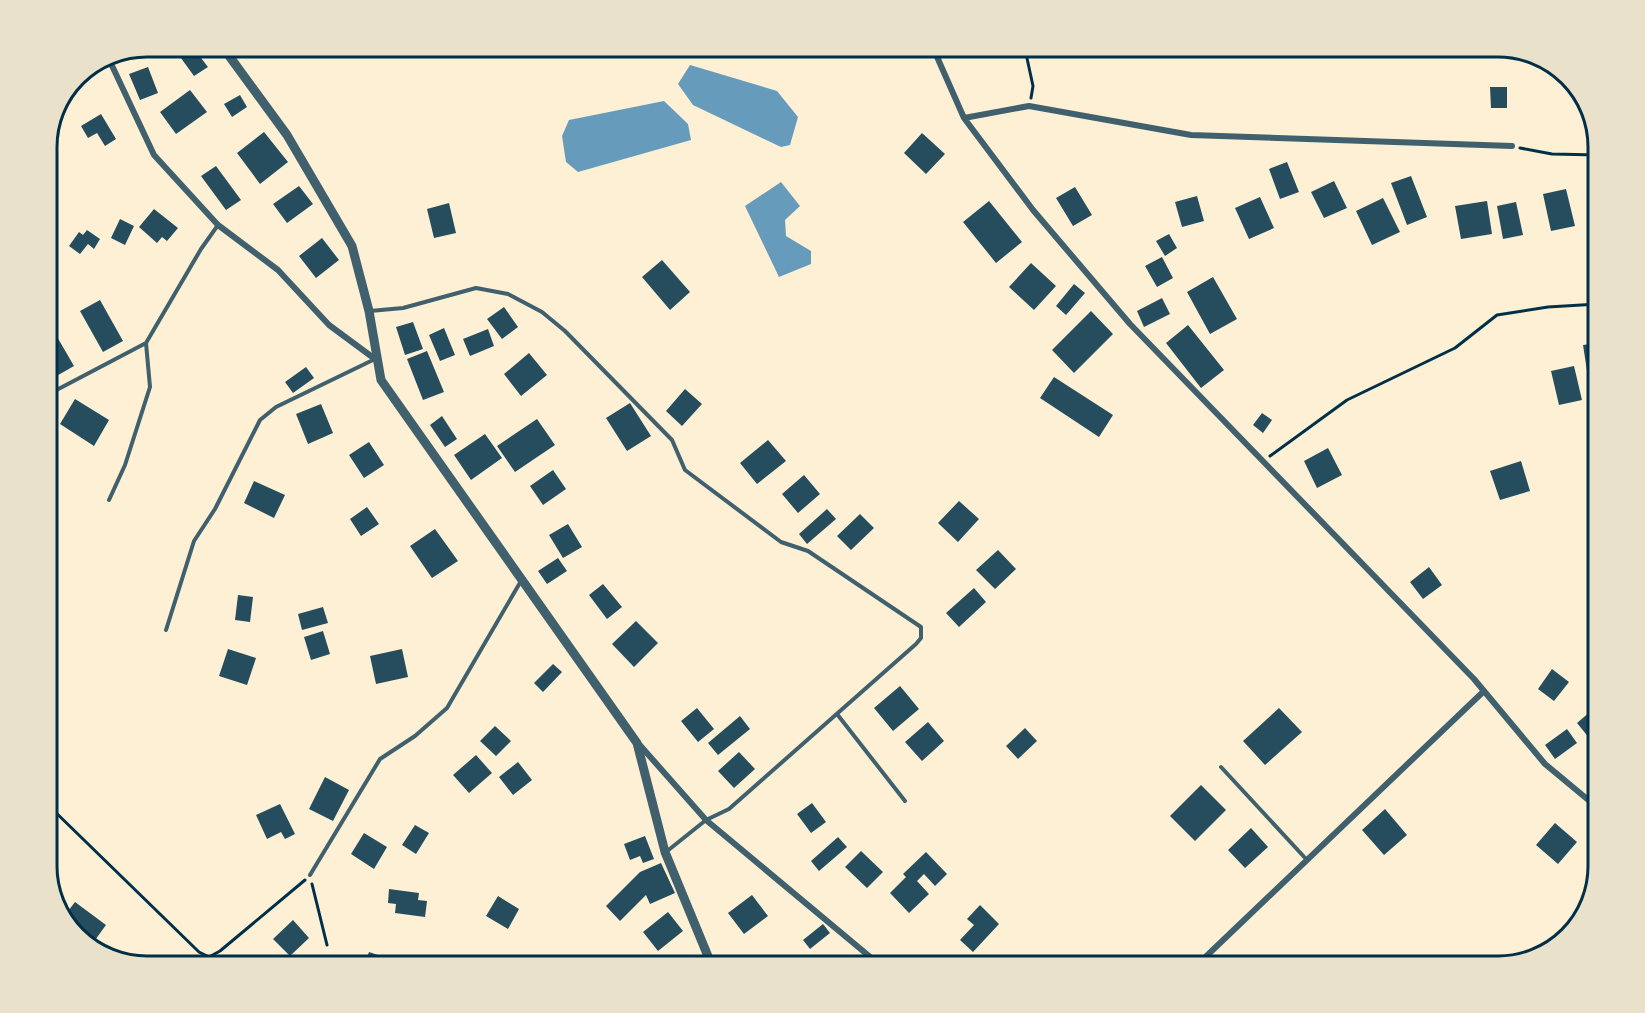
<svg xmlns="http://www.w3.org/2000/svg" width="1645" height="1013" font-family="Merriweather,serif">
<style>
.water{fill:#669bbc}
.building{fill:#264d5e}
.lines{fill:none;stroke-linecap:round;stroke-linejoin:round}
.path{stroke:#003049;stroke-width:3}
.service{stroke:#3f606c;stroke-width:4}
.minor{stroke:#3f606c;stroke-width:6}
.tertiary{stroke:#3f606c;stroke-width:9}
.rim{fill:none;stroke:#003049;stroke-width:3}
</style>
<rect width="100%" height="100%" fill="#fdf0d5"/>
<path class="water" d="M690 65 777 91 798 117 790 145 781 147 693 105 678 84Z
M664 101 688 124 691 140 578 172 566 162 562 136 569 120Z
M781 182 800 206 785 220 786 236 811 251V264L779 277 745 206Z"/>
<path class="building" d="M178 54H198L208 67 194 76Z
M148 67 158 93 140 100 129 74Z
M1490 87H1507V108H1491Z
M190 90 207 112 176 134 160 112Z
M240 95 247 107 232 117 224 104Z
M101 114 116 139 105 146 97 133 88 138 81 126Z
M264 132 288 162 260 184 237 153Z
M922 133 945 154 926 174 904 153Z
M1287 162 1299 192 1280 199 1269 169Z
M216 166 241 200 226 210 201 176Z
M1411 176 1427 217 1407 225 1391 183Z
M1334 181 1347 208 1324 218 1311 192Z
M299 186 313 204 287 223 273 204Z
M1075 187 1092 215 1073 226 1056 198Z
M1566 189 1575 226 1551 231 1543 194Z
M1197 196 1204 221 1182 227 1175 202Z
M1260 197 1274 228 1249 239 1235 208Z
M1383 198 1400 232 1372 245 1356 211Z
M989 201 1022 242 996 263 963 222Z
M1487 201 1492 234 1461 239 1455 206Z
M1516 202 1523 235 1503 239 1497 206Z
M449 203 456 233 434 238 427 209Z
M154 209 178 228 167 241 162 237 157 243 139 227Z
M120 219 134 226 125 245 111 238Z
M87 230 100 239 94 249 88 244 80 254 69 246 79 232 83 235Z
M1169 234 1177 248 1165 256 1156 241Z
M322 238 339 260 316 278 299 256Z
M1162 257 1173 278 1157 287 1145 266Z
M662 260 690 292 670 310 642 277Z
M1031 263 1056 286 1034 310 1009 287Z
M1213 277 1237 319 1210 334 1187 292Z
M1074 284 1085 293 1066 315 1056 306Z
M1162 298 1170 314 1144 327 1137 311Z
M100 300 123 341 103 352 80 311Z
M504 307 518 327 502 339 487 319Z
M1091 311 1113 334 1074 373 1052 350Z
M413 322 423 349 405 355 396 327Z
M1188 325 1224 370 1201 388 1166 343Z
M444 328 455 355 440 361 429 335Z
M488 329 494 346 470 356 463 339Z
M56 335 74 366 53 378 47 368V341Z
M1598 343V369L1587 371 1583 345Z
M427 351 444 392 423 400 407 359Z
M529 353 547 375 521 396 504 374Z
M1574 366 1582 400 1559 405 1551 371Z
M306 367 314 378 293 393 285 382Z
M1054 377 1113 415 1099 437 1040 398Z
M685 389 702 404 682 426 666 411Z
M75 399 109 420 94 446 60 424Z
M630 403 651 436 627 451 606 418Z
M321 404 333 433 308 444 296 414Z
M1262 413 1272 420 1263 433 1253 425Z
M442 416 457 439 445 447 430 425Z
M537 419 555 445 515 472 497 446Z
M485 434 502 458 471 480 454 455Z
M768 440 786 461 757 484 740 463Z
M369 442 384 465 364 478 349 455Z
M1328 448 1342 475 1317 488 1304 461Z
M1521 461 1530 491 1500 500 1490 471Z
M553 470 566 489 543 505 530 486Z
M804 475 820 494 798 513 782 494Z
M254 481 285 495 274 518 244 503Z
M959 501 979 519 958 542 938 523Z
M367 507 379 524 361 536 350 519Z
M827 509 836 519 807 544 799 534Z
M860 514 874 528 851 550 837 536Z
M568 524 582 547 563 558 549 535Z
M435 529 458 561 432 578 410 546Z
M998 550 1016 569 995 589 976 570Z
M558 558 567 571 547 584 538 571Z
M1429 567 1442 585 1423 599 1410 582Z
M603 584 622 607 607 619 589 595Z
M974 588 986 602 959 627 946 613Z
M238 595 253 597 250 622 235 620Z
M323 607 328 623 302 630 298 614Z
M636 621 658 643 634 667 612 644Z
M323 631 330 654 311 660 304 637Z
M228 649 256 658 247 685 219 676Z
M402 649 408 677 376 684 370 656Z
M553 664 562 672 543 692 534 683Z
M1552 669 1569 682 1554 701 1538 689Z
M900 686 919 709 893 731 874 708Z
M1598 705V740L1594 744 1577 723Z
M697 708 714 729 698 742 681 721Z
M1279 708 1302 732 1265 765 1243 741Z
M740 716 750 729 718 755 708 743Z
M928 722 944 741 922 761 905 742Z
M495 726 511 741 496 756 480 741Z
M1025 728 1037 741 1018 759 1006 746Z
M1567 729 1577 743 1555 759 1545 745Z
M739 752 755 769 734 788 718 771Z
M476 755 492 773 469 793 453 775Z
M518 762 532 780 513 795 499 777Z
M325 777 349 790 333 821 309 809Z
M1598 784V799L1591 789Z
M1201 785 1226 810 1195 841 1170 816Z
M812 803 826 822 811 833 797 814Z
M280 804 295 834 285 839 281 832 267 839 256 815Z
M1385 809 1407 835 1384 855 1362 830Z
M1555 823 1577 842 1558 864 1536 845Z
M415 825 429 833 416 854 402 845Z
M1251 828 1268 847 1245 868 1228 850Z
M364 833 387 847 374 869 351 854Z
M645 836 654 859 643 863 640 856 630 860 624 844Z
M838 837 847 847 819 871 811 861Z
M861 851 883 872 867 888 845 867Z
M926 852 947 874 935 886 924 874 917 881 929 894 909 913 890 893 906 877 903 874Z
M661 863 675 893 650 904 646 895 620 921 606 906 640 872Z
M389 889 419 893 418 900 427 901 425 917 395 913 396 904 388 903Z
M752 895 768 916 744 934 728 913Z
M498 896 519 909 508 929 486 916Z
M75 902 106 925 90 947 62 919Z
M980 905 999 924 973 952 960 940 974 925 967 919Z
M668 912 683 931 658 951 643 932Z
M293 920 309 938 290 956 273 939Z
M823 924 830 933 810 949 803 940Z
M369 952 396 961 395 966H364Z
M789 961 792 966H779Z"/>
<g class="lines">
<path class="path" d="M1025 49 1033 86 1031 98
M1520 148 1552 154 1598 155
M1270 456 1347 400 1455 348 1497 315 1548 307 1598 304
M47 804 199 952 209 957 220 951 305 880
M312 884 327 945"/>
<path class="service" d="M370 311 403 308 476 288 508 294 542 312 565 331 672 440 685 470 781 542 808 551 921 627V638L916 644 729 809 706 820 666 852
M47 395 146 343 201 249 218 225
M109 500 125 465 150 387 146 343
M166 630 194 541 215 509 260 420 276 407 375 359
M837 714 905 801
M1221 767 1307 860
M310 875 380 759 415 736 447 708 521 581"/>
<path class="minor" d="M934 50 964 118 1033 210 1130 324 1474 679 1545 764 1598 808
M107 55 154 155 218 225 278 270 329 325 375 359
M964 118 1029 106 1191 135 1512 146
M638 743 706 820 881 966
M1196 966 1484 691"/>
<path class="tertiary" d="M227 53 287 135 352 246 369 311 381 380 637 743 665 852 712 966"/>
</g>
<path d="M0 0H1645V1013H0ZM147 57H1498A90 90 0 0 1 1588 147V866A90 90 0 0 1 1498 956H147A90 90 0 0 1 57 866V147A90 90 0 0 1 147 57Z" fill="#e9e1ca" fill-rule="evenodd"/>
<path class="rim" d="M147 57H1498A90 90 0 0 1 1588 147V866A90 90 0 0 1 1498 956H147A90 90 0 0 1 57 866V147A90 90 0 0 1 147 57Z"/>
</svg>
